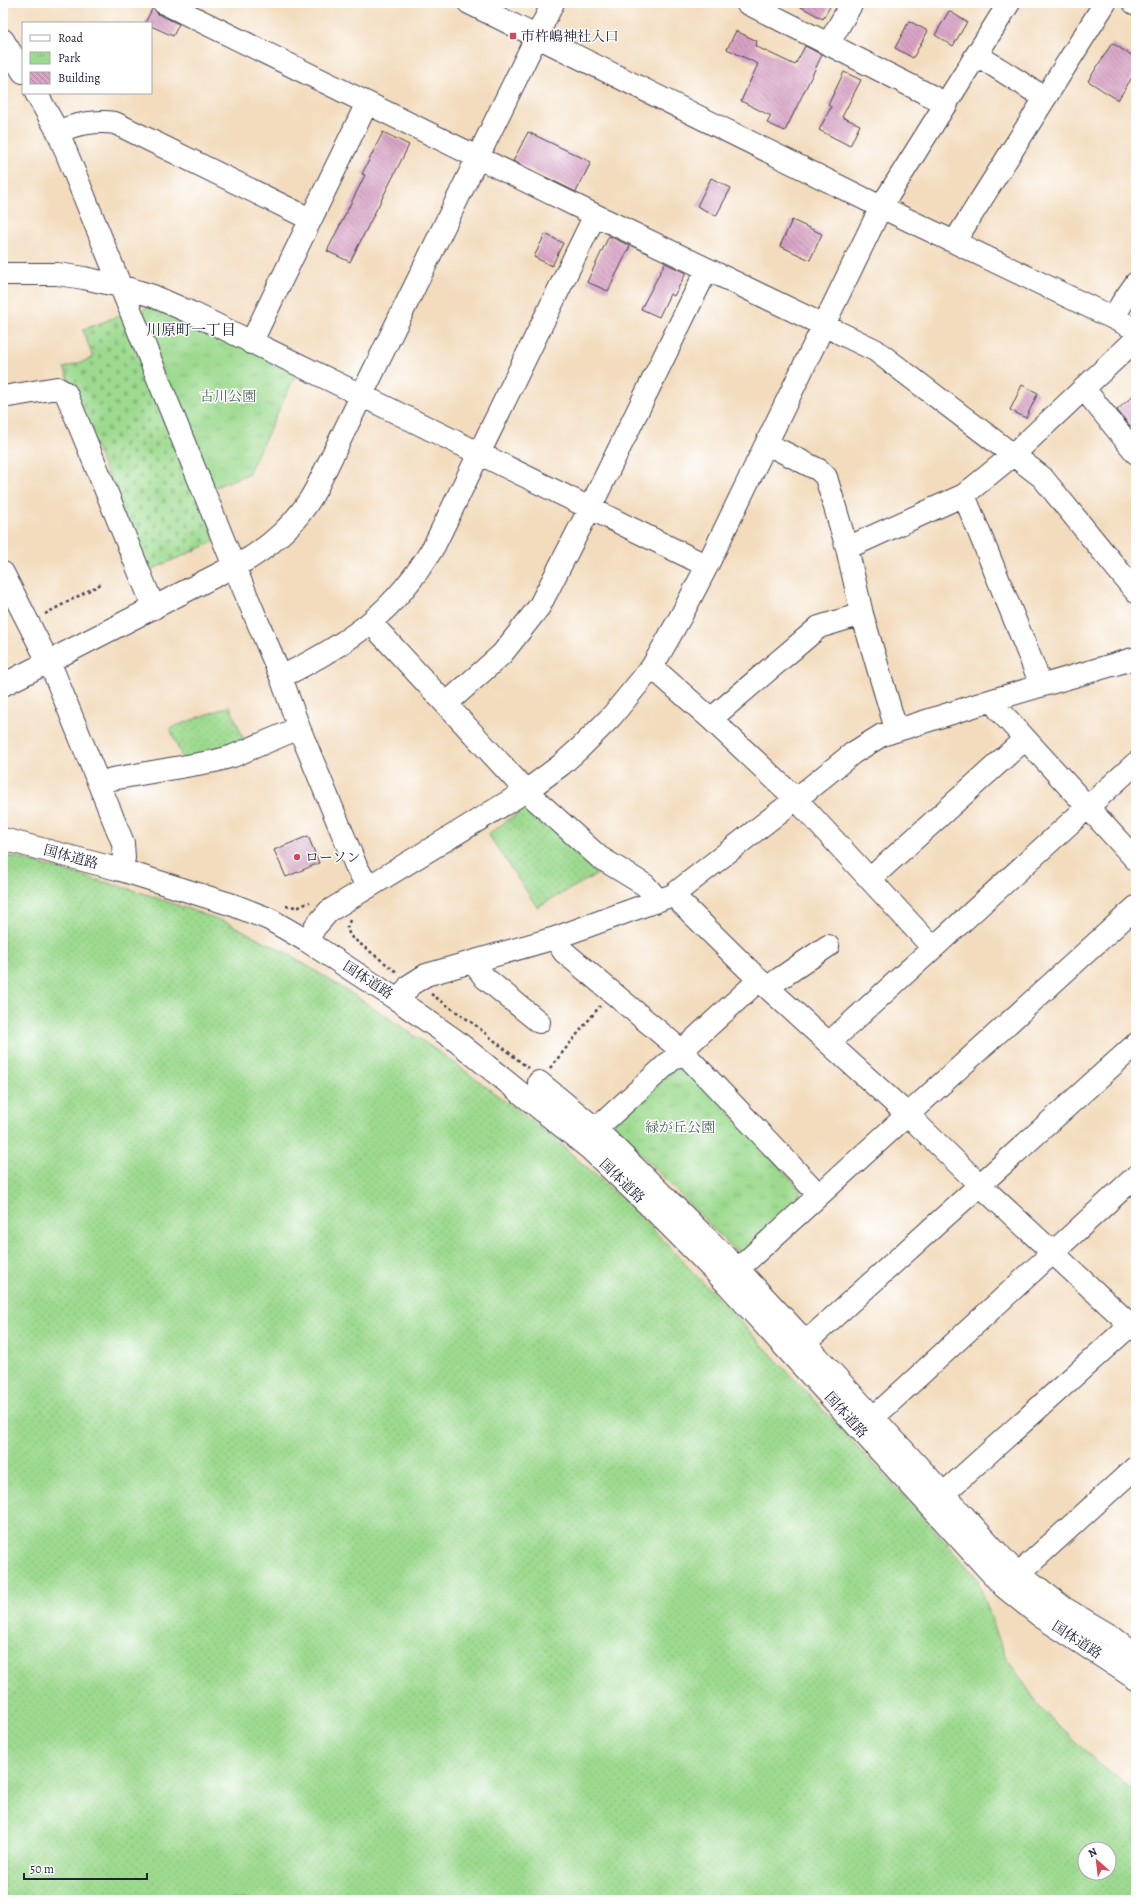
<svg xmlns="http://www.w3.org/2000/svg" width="1139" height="1903" font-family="Alegreya,'Noto Serif JP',serif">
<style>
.grass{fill:url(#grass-dots);stroke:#607e65;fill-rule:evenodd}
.cemetery{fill:url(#cemetery-stones);stroke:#607e65}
.park{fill:url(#park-tufts);stroke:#607e65}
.building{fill:url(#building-back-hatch)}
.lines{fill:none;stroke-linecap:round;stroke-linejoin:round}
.minor-casing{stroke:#413e4e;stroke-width:24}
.path{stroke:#413e4e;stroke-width:2.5;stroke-dasharray:3 3;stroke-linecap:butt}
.minor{stroke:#fff;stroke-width:22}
.poi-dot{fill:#d1495b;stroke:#fff;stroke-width:1.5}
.labels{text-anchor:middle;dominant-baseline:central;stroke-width:3;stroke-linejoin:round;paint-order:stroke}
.poi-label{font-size:14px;fill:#22223b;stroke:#fff;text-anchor:start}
.park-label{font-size:14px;fill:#4d6258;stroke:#fff}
.street-label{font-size:14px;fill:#22223b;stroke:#fff}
.neighbourhood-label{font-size:15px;fill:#22223b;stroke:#fff}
</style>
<defs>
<pattern id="grass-dots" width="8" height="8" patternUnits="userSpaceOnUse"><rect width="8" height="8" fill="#9dda8f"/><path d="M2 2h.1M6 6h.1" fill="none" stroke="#87bb7c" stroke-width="1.8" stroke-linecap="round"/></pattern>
<pattern id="cemetery-stones" width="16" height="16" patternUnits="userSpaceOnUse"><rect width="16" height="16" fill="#9dda8f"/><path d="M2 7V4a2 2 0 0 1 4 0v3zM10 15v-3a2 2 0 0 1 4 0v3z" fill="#87bb7c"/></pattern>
<pattern id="park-tufts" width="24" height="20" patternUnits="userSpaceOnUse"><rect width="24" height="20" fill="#9dda8f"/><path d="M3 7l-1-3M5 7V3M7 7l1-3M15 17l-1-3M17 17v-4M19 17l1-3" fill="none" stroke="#87bb7c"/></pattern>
<pattern id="building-back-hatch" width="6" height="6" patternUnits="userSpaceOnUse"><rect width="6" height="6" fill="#d8a3c4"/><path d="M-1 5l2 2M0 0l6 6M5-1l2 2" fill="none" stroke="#af84a0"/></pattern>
</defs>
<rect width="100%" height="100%" fill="#fff"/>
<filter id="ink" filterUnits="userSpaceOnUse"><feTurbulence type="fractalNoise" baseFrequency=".025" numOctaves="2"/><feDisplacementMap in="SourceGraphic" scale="8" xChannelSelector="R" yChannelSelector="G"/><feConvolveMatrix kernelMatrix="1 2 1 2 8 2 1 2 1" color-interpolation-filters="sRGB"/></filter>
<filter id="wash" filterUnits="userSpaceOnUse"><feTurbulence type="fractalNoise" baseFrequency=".012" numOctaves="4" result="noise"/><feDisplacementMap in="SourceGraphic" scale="16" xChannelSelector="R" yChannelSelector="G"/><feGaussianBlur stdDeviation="0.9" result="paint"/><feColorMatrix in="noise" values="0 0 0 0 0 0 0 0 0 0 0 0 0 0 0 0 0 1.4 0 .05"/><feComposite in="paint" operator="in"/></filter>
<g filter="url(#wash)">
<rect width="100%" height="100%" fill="#f3dcbd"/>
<path class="grass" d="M230 706 245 743 183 760 170 728Z
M528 806 605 870 537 907 488 834Z
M3 855 22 859 140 892 228 923 285 952 354 995 445 1056 550 1135 631 1207 752 1334 923 1517 977 1578 1004 1654 1042 1710 1099 1764 1136 1792V1900H14L3 1897ZM1085 1849H1109V1873H1085Z"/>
<path class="cemetery" d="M125 313 216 541 146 572 64 368 93 358 83 330Z"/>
<path class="park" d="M151 303 297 372 248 474 210 489 139 314Z
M686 1064 800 1189V1199L743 1251 733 1249 641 1154 613 1131 615 1122 678 1066Z"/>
<g id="blocks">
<path class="building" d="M794 3H832L823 19Z
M153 7 158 14 179 24 173 36 151 26V23H145Z
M949 11 967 22 953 46 935 35Z
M909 21 928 31 913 58 895 48Z
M736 31 757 41 755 46 795 65 805 46 822 55 785 131 767 123 771 116 741 101 758 64 727 49Z
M1112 43 1136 58V71L1118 100 1088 81Z
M844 72 861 80 842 117 860 125 850 146 819 130 831 107 828 105Z
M383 132 409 145 350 262 327 251 365 175 362 174Z
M528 132 591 162 576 192 513 161Z
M711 178 731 188 716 216 697 206Z
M792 220 822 234 810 260 780 246Z
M545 234 563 243 552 266 534 257Z
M609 236 630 246 608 291 587 282Z
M665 263 686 273 674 296 670 294 659 317 641 309Z
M1022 385 1038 393 1026 418 1010 410Z
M1136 393V421L1130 426 1117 410Z
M308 836 319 863 286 877 274 850Z"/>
</g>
</g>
<g filter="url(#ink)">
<use href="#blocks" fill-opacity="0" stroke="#413e4e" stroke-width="1"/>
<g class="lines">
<g class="minor-casing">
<path id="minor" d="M164 3 595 215 875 350 1042 477 1136 592
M469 3 881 207 1136 329
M747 3 947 104
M1134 3 1136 4
M3 40 23 72
M829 43 852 3
M977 55 1045 98
M36 93 58 132 234 566 281 677 299 728 356 866 368 887
M58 132C74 124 97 120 115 123L310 219
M955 241 1105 3
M3 274H57L84 278 120 286 153 296 194 314 363 396 707 566
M1114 318 1122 303 1136 283
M251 343 367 103
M1084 389 1136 453
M3 397 57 388 66 393 154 608
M767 444 819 470 826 477 847 548 862 614 896 729
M964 495 1038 677 1039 686
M847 548 964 495 1013 455 1132 343 1136 335
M3 573 54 673 99 784 123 843 124 858 121 870
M371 623 526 791 599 857 645 885 652 893 655 902
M652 667 711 719 796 799 933 948
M281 677C350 643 395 612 434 546L595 215
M3 685 250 558C278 540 300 519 316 489L553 3
M996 699 999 710 1136 860
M446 704 502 654 539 607 590 508 707 269
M711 719 819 627 862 614
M99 784 112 779 215 761 233 756 299 728
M3 839 121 870 233 905 269 919 307 941 399 1001 455 1040 591 1150 662 1218 727 1284 1004 1587 1040 1616 1136 1679
M870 879 1025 739
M673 895 759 980 908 1115 980 1185 1136 1330
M555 938 564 952 682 1051 819 1195
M307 941 315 927 329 911 526 791 561 765 580 748 611 717 652 667 681 616 707 566 881 207 1009 3
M476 961 478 969 485 978 539 1022
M768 988 779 979 828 946
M399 1001 410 985 426 975 555 938 673 895 796 799 853 753 882 735 996 699 1136 658
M829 1043 1136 763
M539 1082 596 1129 738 1269 806 1342 816 1355 1009 1565 1064 1608 1111 1636 1136 1655
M596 1129 759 980
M738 1269 1136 907
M806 1342 1136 1044
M873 1418 1136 1176
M932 1504 1136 1320
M1007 1581 1026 1567 1136 1467"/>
</g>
<path class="path" d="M45 614 101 584
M286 906 299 907 310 902
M350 920 347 928 350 936 394 970 398 972
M431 994 474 1024 528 1068
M550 1068 600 1006"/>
<use href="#minor" class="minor"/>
</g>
</g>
<g class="poi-dot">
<rect x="509" y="32" width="8" height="8" rx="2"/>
<circle cx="297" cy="857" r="4"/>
</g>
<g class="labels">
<g class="poi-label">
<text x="521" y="36">市杵嶋神社入口</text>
<text x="305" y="857">ローソン</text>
</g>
<g class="park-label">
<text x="228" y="396">古川公園</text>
<text x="680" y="1127">緑が丘公園</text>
</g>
<g class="street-label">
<text transform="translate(71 857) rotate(15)">国体道路</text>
<text transform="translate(368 980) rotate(33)">国体道路</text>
<text transform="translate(622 1181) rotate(44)">国体道路</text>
<text transform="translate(846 1415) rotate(48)">国体道路</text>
<text transform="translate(1077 1640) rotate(33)">国体道路</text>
</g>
<g class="neighbourhood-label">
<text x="191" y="330">川原町一丁目</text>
</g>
</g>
<rect width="1139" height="1903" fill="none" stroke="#fff" stroke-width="16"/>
<rect x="22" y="22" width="130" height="72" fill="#ffffff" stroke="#a7a7b1"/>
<rect x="30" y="35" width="20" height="6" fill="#ffffff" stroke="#a7a7b1"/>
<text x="58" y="42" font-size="12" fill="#22223b">Road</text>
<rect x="30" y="52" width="20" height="12" fill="url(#park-tufts)" stroke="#a7a7b1"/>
<text x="58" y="62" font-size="12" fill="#22223b">Park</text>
<rect x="30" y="72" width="20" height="12" fill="url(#building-back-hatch)" stroke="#a7a7b1"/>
<text x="58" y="82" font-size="12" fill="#22223b">Building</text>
<g transform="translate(1097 1861) rotate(332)"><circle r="19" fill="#ffffff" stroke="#a7a7b1"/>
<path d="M0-3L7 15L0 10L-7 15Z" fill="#d1495b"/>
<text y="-6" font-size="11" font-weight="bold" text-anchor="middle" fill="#22223b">N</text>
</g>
<path d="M24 1873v6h123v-6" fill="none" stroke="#22223b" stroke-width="2"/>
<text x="30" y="1873" font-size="12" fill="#22223b" stroke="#ffffff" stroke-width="3" paint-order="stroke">50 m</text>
</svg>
